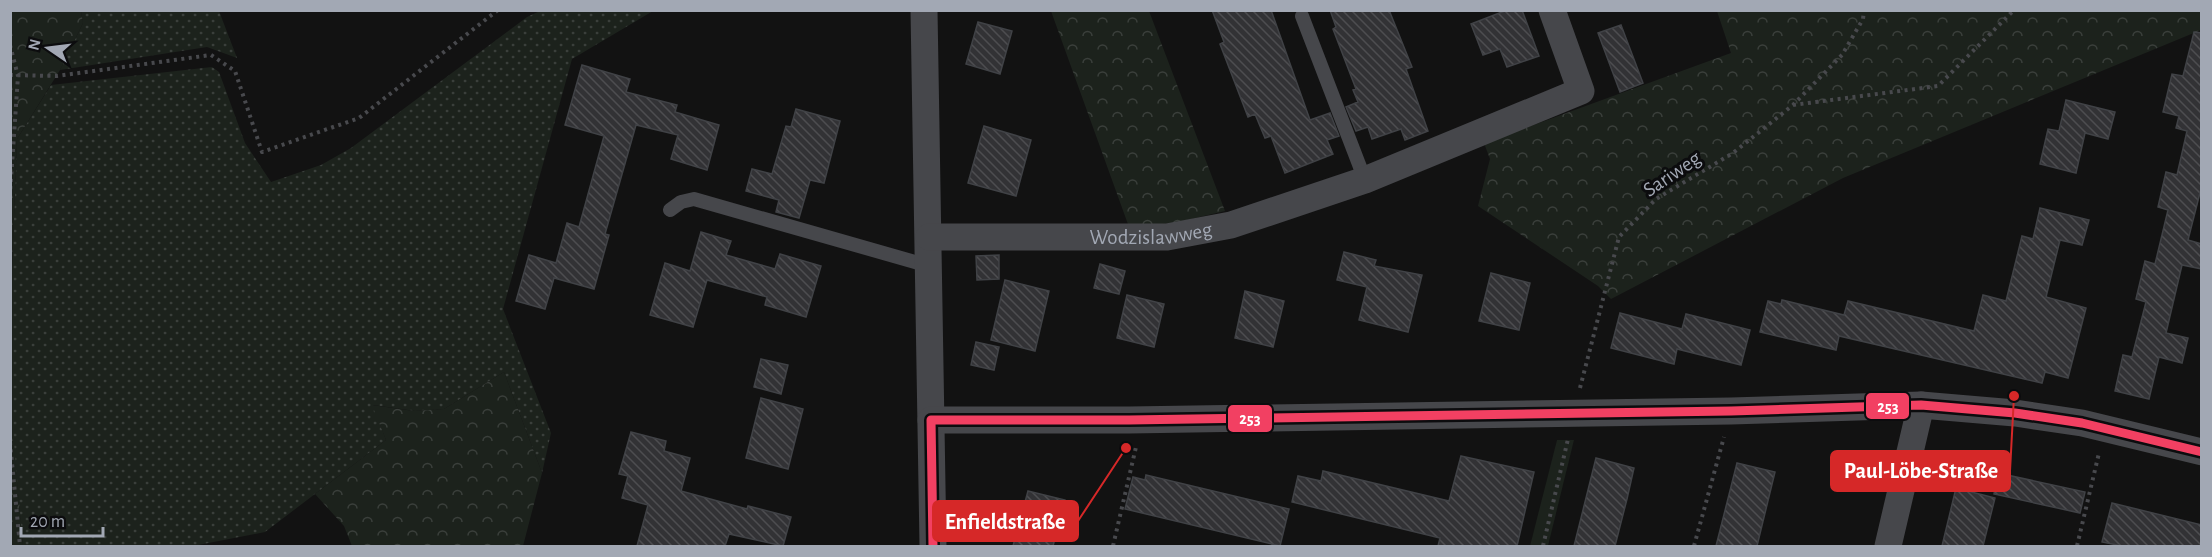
<svg xmlns="http://www.w3.org/2000/svg" width="2212" height="557" font-family="'Alegreya Sans',sans-serif">
<style>
.grass{fill:url(#grass-dots)}
.forest{fill:url(#forest-crowns)}
.green{fill:#1c221c}
.building{fill:url(#building-back-hatch);stroke:#404246;stroke-width:1.5}
.lines{fill:none;stroke-linecap:round;stroke-linejoin:round}
.path{stroke:#48494d;stroke-width:4;stroke-dasharray:3 4.5;stroke-linecap:butt}
.lane{stroke:#46474b;stroke-width:14}
.street{stroke:#46474b;stroke-width:27}
.bus-1-casing{stroke:#0c0c0e;stroke-width:14}
.bus-1{stroke:#f24062;stroke-width:9}
.labels{text-anchor:middle;dominant-baseline:central;stroke-width:6;stroke-linejoin:round;paint-order:stroke}
.street-label{font-size:21px;fill:#a2a8b4;stroke:#0c0c0e}
.leader{fill:none;stroke:#d62828;stroke-width:2}
.callout-dot{fill:#d62828;stroke:#0c0c0e;stroke-width:2}
.callout{fill:#d62828;stroke:#d62828;stroke-width:2}
.callout-label{font-size:22px;text-anchor:middle;font-weight:bold;fill:#fff}
.line-badge{stroke:#0c0c0e;stroke-width:2}
.badge-label{font-size:16px;text-anchor:middle;font-weight:bold;fill:#fff}
</style>
<defs>
<pattern id="grass-dots" width="8" height="8" patternUnits="userSpaceOnUse" patternTransform="scale(1.5)"><rect width="8" height="8" fill="#1c221c"/><path d="M2 2h.1M6 6h.1" fill="none" stroke="#3a3f3b" stroke-width="1.8" stroke-linecap="round"/></pattern>
<pattern id="forest-crowns" width="20" height="18" patternUnits="userSpaceOnUse" patternTransform="scale(1.5)"><rect width="20" height="18" fill="#1c221c"/><path d="M2 6a3 3 0 1 1 6 0M12 15a3 3 0 1 1 6 0" fill="none" stroke="#3a3f3b"/></pattern>
<pattern id="building-back-hatch" width="6" height="6" patternUnits="userSpaceOnUse" patternTransform="scale(1.5)"><rect width="6" height="6" fill="#323235"/><path d="M-1 5l2 2M0 0l6 6M5-1l2 2" fill="none" stroke="#4d4d50"/></pattern>
</defs>
<rect width="100%" height="100%" fill="#121212"/>
<path class="grass" d="M81 11H219L237 58 207 47 60 70 83 23Z
M540 11H653L572 59 503 309 551 433 542 473 504 372 444 409 415 411 373 405 386 440 265 532 193 546H23L10 408 11 294 17 139 51 85 212 67 219 72 245 143 271 182 321 165 351 148 527 17Z"/>
<path class="forest" d="M11 10 81 11 83 23 60 70 17 139 11 294Z
M1051 11H1149L1225 211 1174 223 1129 227Z
M1717 11H2201V30L1843 178 1611 299 1598 286 1478 206 1490 159 1484 143 1731 53Z
M504 372 542 473 523 546H352L344 526 315 494 386 440 372 405 414 411 444 409Z
M11 408 23 546H11Z"/>
<path class="green" d="M1557 440H1574L1548 546H1530Z"/>
<path class="building" d="M1212 10H1271L1310 120 1330 113 1339 136 1327 140 1333 154 1285 173 1271 136 1265 138 1255 114 1248 117 1220 44 1224 42Z
M1330 10H1389L1412 67 1406 69 1428 131 1405 140 1401 129 1372 139 1368 127 1356 131 1346 107 1358 102 1353 90 1356 89 1333 29 1336 27Z
M1507 10H1522L1539 56 1507 67 1500 49 1483 55 1471 24Z
M978 22 1012 31 1000 74 966 64Z
M1621 25 1643 83 1620 92 1598 33Z
M2194 32 2202 33V185L2188 240 2202 244V269L2182 265 2166 333 2188 338 2182 363 2159 357 2149 399 2115 391 2123 355 2132 357 2146 302 2136 299 2145 261 2155 264 2168 210 2158 207 2166 172 2177 175 2187 131 2176 128 2179 116 2163 112 2172 74 2183 76Z
M582 65 630 79 626 92 677 105 675 112 719 125 707 170 671 159 678 135 636 125 605 234 609 235 594 289 554 278 545 309 516 301 529 255 556 263 567 223 579 227 604 136 565 125Z
M2066 100 2115 112 2108 139 2085 133 2076 173 2040 164 2048 129 2059 131Z
M796 109 840 121 824 183 810 180 799 218 776 212 779 200 746 191 752 169 772 174 786 126 791 127Z
M984 126 1031 140 1016 196 968 183Z
M2040 208 2089 220 2082 245 2060 240 2046 297 2086 308 2068 378 2045 372 2042 383 1839 336 1836 350 1760 332 1768 301 1781 304 1782 300 1844 315 1848 301 1974 331 1983 295 2006 301 2022 236 2033 239Z
M701 232 731 241 726 255 775 269 780 254 821 266 806 317 765 305 767 297 707 280 693 327 650 315 665 263 690 271Z
M1344 252 1376 260 1374 266 1422 275 1408 332 1359 320 1367 287 1337 280Z
M999 255V279L977 280 976 256Z
M1100 264 1125 271 1119 294 1094 288Z
M1491 273 1530 283 1519 330 1479 321Z
M1005 280 1049 291 1035 351 991 340Z
M1245 291 1284 301 1273 347 1235 338Z
M1127 295 1164 304 1154 347 1117 338Z
M1620 313 1682 329 1686 314 1750 330 1741 365 1677 349 1674 364 1611 348Z
M976 342 999 347 994 370 971 365Z
M761 359 788 365 781 394 754 387Z
M761 398 803 409 788 469 746 458Z
M631 432 666 441 664 451 690 458 681 491 747 509 748 506 791 517 783 546 729 534 725 546H637L648 505 622 498 628 476 619 474Z
M1461 456 1534 472 1517 546H1438L1440 538 1292 502 1298 476 1321 481 1323 471 1449 501Z
M1596 458 1634 468 1627 499 1615 546H1574Z
M1737 463 1775 472 1757 546H1716Z
M1998 473 2085 492 2080 513 1994 494Z
M1146 475 1289 509 1280 546 1125 509 1133 477 1145 480Z
M1956 488 1995 498 1983 546H1942Z
M1028 491 1065 500 1053 546H1013Z
M2112 503 2202 525V546H2122L2102 542Z"/>
<g class="lines">
<path class="path" d="M10 45 18 76 10 194
M10 75 57 76 211 55 235 71 262 152 359 118 498 10
M1793 105 1938 86 2014 10
M1580 388 1619 237 1656 199 1733 153 1793 105 1842 55 1863 19 1864 10
M10 442 20 546
M1113 546 1136 447
M1543 546 1568 439
M1694 546 1724 437
M2077 546 2099 453"/>
<path class="lane" d="M1302 16 1365 180
M670 210 681 202 694 199 929 266"/>
<g class="street">
<path d="M924 10 933 546"/>
<path id="s1" d="M929 237H1167L1231 225 1365 180 1581 91 1552 10"/>
<path d="M931 420H1129L1731 411 1921 405 2015 413 2082 423 2202 452"/>
<path d="M1888 546 1921 405"/>
</g>
<g class="bus-1-casing">
<path id="bus-1" d="M931 420H1129L1731 411 1921 405 2015 413 2082 423 2202 452
M931 420 933 546"/>
</g>
<use href="#bus-1" class="bus-1"/>
</g>
<g class="labels">
<g class="street-label">
<text transform="translate(1672 174) rotate(-34)">Sariweg</text>
<text stroke="none"><textPath href="#s1" startOffset="222">Wodzislawweg</textPath></text>
</g>
</g>
<path class="leader" d="M2014 396L2010 471M1126 448L1078 521"/>
<g class="callout-dot">
<circle cx="2014" cy="396" r="6"/>
<circle cx="1126" cy="448" r="6"/>
</g>
<g class="callout">
<rect x="1831" y="451" width="179" height="40" rx="6"/>
<rect x="933" y="501" width="145" height="40" rx="6"/>
</g>
<g class="callout-label">
<text x="1921" y="478">Paul-Löbe-Straße</text>
<text x="1005" y="529">Enfieldstraße</text>
</g>
<g class="line-badge">
<rect x="1865" y="392" width="45" height="28" rx="6" fill="#f24062"/>
<rect x="1227" y="404" width="46" height="29" rx="6" fill="#f24062"/>
</g>
<g class="badge-label">
<text x="1888" y="412">253</text>
<text x="1250" y="424">253</text>
</g>
<rect width="2212" height="557" fill="none" stroke="#a2a8b4" stroke-width="24"/>
<g transform="translate(48 48) rotate(284)" stroke="#0c0c0e" stroke-width="4.5" paint-order="stroke">
<path d="M0-4.5L10 22L0 15L-10 22Z" fill="#a2a8b4"/>
<text y="-9" font-size="16" font-weight="bold" text-anchor="middle" fill="#a2a8b4">N</text>
</g>
<path d="M21 527v9h82v-9" fill="none" stroke="#a2a8b4" stroke-width="3"/>
<text x="30" y="527" font-size="18" fill="#a2a8b4" stroke="#0c0c0e" stroke-width="4.5" paint-order="stroke">20 m</text>
</svg>
